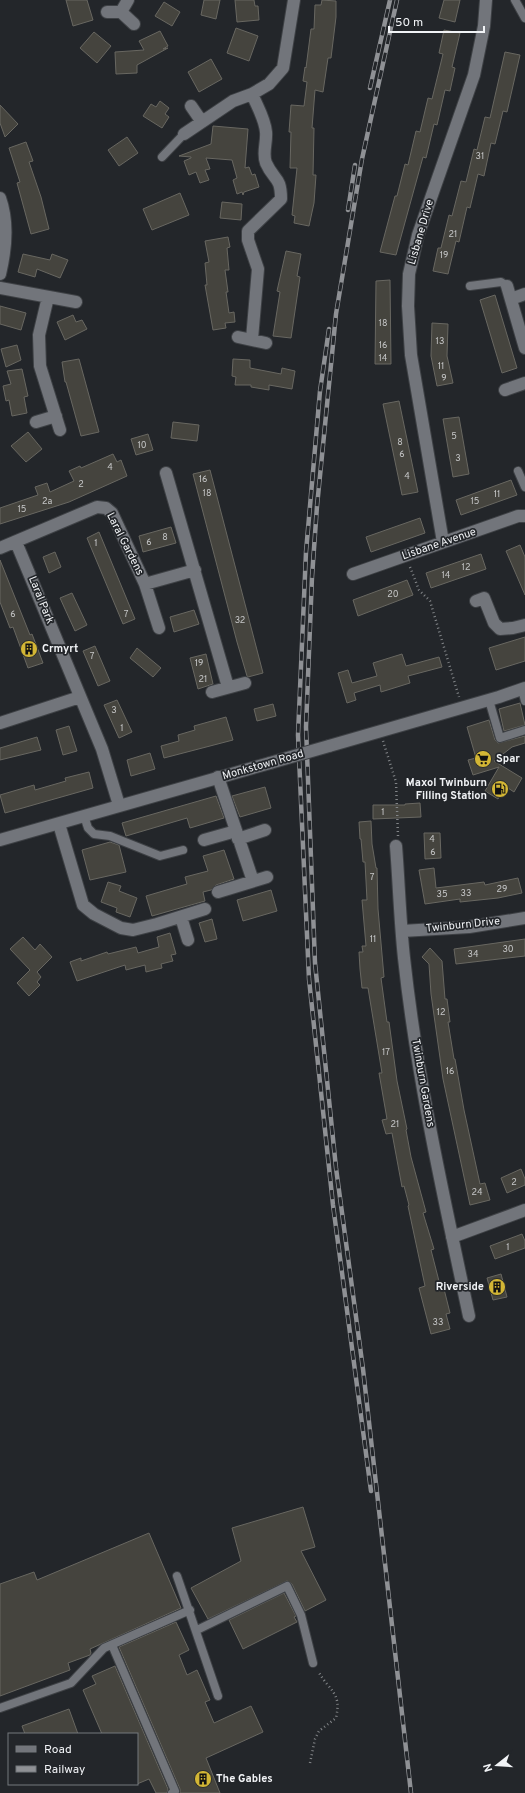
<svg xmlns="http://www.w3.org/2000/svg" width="525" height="1793" font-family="Overpass,sans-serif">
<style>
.building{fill:#45443e;stroke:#686761}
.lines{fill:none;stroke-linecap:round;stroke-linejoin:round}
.service-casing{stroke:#3e4145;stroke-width:10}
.minor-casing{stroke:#3e4145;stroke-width:14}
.tertiary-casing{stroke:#3e4145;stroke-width:14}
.path{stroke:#828588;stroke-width:2.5;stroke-dasharray:1 3;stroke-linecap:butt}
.service{stroke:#72757b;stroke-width:8}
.minor{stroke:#72757b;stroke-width:12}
.tertiary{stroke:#72757b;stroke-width:12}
.rail-casing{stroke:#8f9195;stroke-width:4.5}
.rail{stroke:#23262a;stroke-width:3;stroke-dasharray:9;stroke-linecap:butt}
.tertiary-bridge-casing{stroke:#3e4145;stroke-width:14;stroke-linecap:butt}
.tertiary-bridge{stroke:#72757b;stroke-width:12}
.labels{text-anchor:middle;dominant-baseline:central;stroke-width:3.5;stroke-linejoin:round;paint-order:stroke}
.number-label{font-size:9px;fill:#c6c7c8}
.street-label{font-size:11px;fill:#f1f3f6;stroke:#23262a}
.poi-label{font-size:11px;font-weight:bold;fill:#f1f3f6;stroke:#23262a;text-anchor:start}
</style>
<rect width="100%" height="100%" fill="#23262a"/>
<path class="building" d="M66 0H87L93 20 73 26Z
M204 0H220L216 19 201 15Z
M235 0H254L255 6H258L259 20 237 22Z
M322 0 336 1V17L331 58H328L323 92 315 90 312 128H314L313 175H316L314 203 309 226 294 223 295 216 292 215 297 168H290L291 132H289L291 105 304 106 307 82 303 81 305 67 306 68 311 29H314L315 5H321Z
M444 0H460L455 22 439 18Z
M164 2 180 12 172 26 155 16Z
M236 28 258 36 249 61 227 53Z
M444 30 460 33 452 67 455 68 450 91 445 90 437 125 434 124 426 158 423 157 396 255 380 252 395 196H397L405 164 408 165 416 131 420 132 428 98 432 99 443 54 439 53Z
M160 31 168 46 163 49 168 48 137 65V73L116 74 115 52 144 50 139 41Z
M94 32 111 46 97 63 80 48Z
M505 52 520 55 507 112 503 111 495 144 491 143 484 176 478 174 470 208 467 207 459 242 456 241 448 274 433 271 438 248H441L449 215 452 216 461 181 466 182 474 149 477 150 485 117 490 118Z
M211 59 222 79 199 92 188 72Z
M160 101 169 108 165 114 169 117 162 128 143 116 151 104 156 107Z
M0 105 18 124 5 137 0 123Z
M213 126 248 129 245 168 249 167 252 175 255 174 259 187 244 192 243 195 242 192 237 194 233 180 237 178 232 160 206 158 210 169 205 170 209 180 200 183 196 172 189 175 184 161 191 158V157L179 156 211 144Z
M127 137 138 153 119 166 108 150Z
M26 142 33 161 29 162 41 197 49 229 31 234 17 183 20 182 9 148Z
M180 193 189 215 152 230 143 209Z
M222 202 242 204 241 220 220 218Z
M228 237 230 247 227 248 229 270H225L228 292H226L229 313 234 312 235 322 225 323 226 328 213 330 205 285H207L205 263 209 262 205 241Z
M286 251 301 254 297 276 300 277 291 338 273 336 280 292 277 291Z
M23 254 50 260 52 254 68 260 60 278 37 269 35 277 18 272Z
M390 280 391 364H375L376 281Z
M495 295 517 368 502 373 480 300Z
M0 306 26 313 21 330 0 324Z
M73 315 76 322 82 320 87 329 65 340 57 322Z
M432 323 448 324 447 356 453 383 437 386 431 356Z
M17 345 21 360 6 367 1 349Z
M79 359 99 432 81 436 66 382H65L62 362Z
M233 359 250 360V368L281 374 282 368 295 371 292 389 269 385V390L251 387V385H235L236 377 232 376Z
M22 369 28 396 24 397 27 413 12 416 9 400 6 401 3 386 11 384 7 371Z
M399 401 418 492 402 495 383 404Z
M459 417 469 474 453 477 443 419Z
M173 422 199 425 197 441 171 438Z
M28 432 42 449 26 462 11 446Z
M148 434 153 450 136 455 131 439Z
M113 454 117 462 121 460 127 476 69 502 0 524V508L38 495 35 487 47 483 50 492 74 481 69 471 80 466 81 468Z
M210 470 263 673 248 677 247 676 237 642 193 474Z
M511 480 517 495 461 515 456 500Z
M420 518 425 533 371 552 366 537Z
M171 527 176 543 143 552 139 536Z
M99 532 135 619 123 624 87 538Z
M520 545 525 557V595L506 551Z
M55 552 61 567 49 573 43 557Z
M481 554 486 569 431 588 426 573Z
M0 560 30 635 32 634 43 663 28 668 13 627 10 628 0 602Z
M407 580 413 595 358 616 353 600Z
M72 593 87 625 75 631 60 598Z
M194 610 199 624 174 632 170 617Z
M525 637V661L496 670 489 648Z
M95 646 110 681 98 686 83 651Z
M137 648 161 668 153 677 130 658Z
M206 654 213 684 198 689 190 658Z
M402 654 406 666 439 657 442 667 408 676 410 683 381 692 380 685 354 693 356 700 347 703 338 673 348 670 352 683 377 676 373 663Z
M117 700 132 732 119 738 104 705Z
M520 703 525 725 504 731 499 709Z
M273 704 276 716 257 721 254 709Z
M226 717 233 740 164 758 161 746 179 741 178 735 195 730 194 726Z
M489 720 495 740 498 743 525 736V743L512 747 494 761 522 778 514 792 505 786 498 799 485 791 499 767 473 775 468 760 476 758 467 727Z
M69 726 77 751 63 755 56 730Z
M37 737 41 750 0 760V748Z
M150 753 155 769 131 776 127 760Z
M89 772 93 788 5 813 0 795 34 785 35 790 66 781 65 778Z
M265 787 271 808 240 817 232 796Z
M216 796 224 818 190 828 187 818 126 836 122 823Z
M420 803 421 817 373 819V805H405V804Z
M371 821 372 844 376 868H377L378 909 384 977 381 978 387 1022H389L397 1081 407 1129 406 1130 411 1157 426 1212 423 1213 434 1249 431 1250 440 1285H443L450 1313 446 1314 450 1329 431 1334 419 1288 425 1286 408 1206 409 1205 404 1186 402 1187 392 1133 386 1134 382 1120 387 1119 379 1073H382L368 988H362L360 969 359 952H363L362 946H366L362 900H367L365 862H363L361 839H360L359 822Z
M424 833H440L441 858 425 859Z
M110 842 119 845 126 872 90 880 82 850Z
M224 850 234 879 216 885 211 890 203 892 205 901 152 916 146 896 187 884 185 877 208 871 203 856Z
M434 868 436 888 484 882 485 885 518 878 522 893 498 898 460 902V899L425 904 419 870Z
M108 882 121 886 119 891 137 898 130 917 116 912 117 908 101 902Z
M271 890 277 911 243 921 237 900Z
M212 919 217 939 205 942 199 923Z
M170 933 176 954 171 955 173 961 161 964 162 968 146 972 145 965 126 970 125 965 77 981 70 962 81 958V961L107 952 108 954 136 947 138 953 159 947 157 937Z
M23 937 35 950 40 944 52 957 37 972 41 977 37 982 40 985 29 996 17 983 30 970 10 949Z
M525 939V956L456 964 454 949Z
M430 948 442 961 445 999H447L450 1022H448L454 1059H455L464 1110 480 1184 485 1183 490 1200 470 1205 443 1079 431 994 429 964 422 957Z
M521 1169 525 1179V1185L507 1193 501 1178Z
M522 1234 525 1241V1248L495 1259 490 1246Z
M501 1274 507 1297 493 1300 487 1278Z
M303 1507 315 1547 301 1551 326 1600 305 1611 292 1584 287 1581 208 1619 191 1588 241 1561 232 1528Z
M149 1533 181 1608 90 1649 91 1653 90 1655 68 1663 70 1670 0 1696V1584L34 1572 37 1580Z
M284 1593 296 1616 294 1617 297 1622 243 1649 229 1620Z
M176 1622 189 1650 179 1655 187 1675 197 1670 210 1700 205 1702 214 1723 251 1706 263 1732 206 1758 220 1793H180V1789L119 1647Z
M115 1666 168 1789 167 1793H156L149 1779 137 1784V1734H102L83 1690 96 1684 92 1676Z
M69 1709 78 1734H25L22 1726Z"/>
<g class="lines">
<g class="service-casing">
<path id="service" d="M515 0 525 18
M162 157 184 134
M470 286 501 282 507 286
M518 471 525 487
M522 689 525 701
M489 700 500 738 525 730
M84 816 88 828 94 834 110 836 160 856 183 850
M177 1576 218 1696
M197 1630 287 1586 301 1615 313 1663
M112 1645 175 1791 172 1793
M0 1708 71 1683 104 1648 190 1610"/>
</g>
<g class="minor-casing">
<path id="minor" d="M107 12H121L134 24
M121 12 128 0
M252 94C257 106 265 119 266 132 267 143 262 153 266 163 274 181 281 176 281 199L248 231V240L258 269 252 339
M191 106 202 122
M184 134 233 101 252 94 269 84 283 68 294 0
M0 198C9 223 6 249 0 274
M507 286 525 348
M0 288 76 302
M48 297 39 335 40 366 60 430
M511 299 525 294
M238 337 266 343
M505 390 525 383
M36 422 56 416
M166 473 228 687
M16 542 102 749 119 805
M443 542 411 355 408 306 409 274 418 235 474 75 484 26 486 0
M0 548 97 507 106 508 112 513 145 584 159 628
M353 574 518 516H525
M145 584 195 570
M476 601 484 598 494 623 500 629 513 628 525 625
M212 692 245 683
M0 723 80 697
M218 777 253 881
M59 824 83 905 94 914 121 928 133 930 157 924 205 909
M238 839 265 830
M204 840 236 831
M396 846C399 884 400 921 404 958 417 1079 444 1198 469 1316
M218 892 267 877
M181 917 188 940
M402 931 469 927 525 918
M452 1237 525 1210"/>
</g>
<g class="tertiary-casing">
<path id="tertiary" d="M329 746 499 697 525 688
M0 840 270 763"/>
</g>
<path class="path" d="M410 567 419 590 430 601 459 697
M383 741 396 782 398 836
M310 1763 315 1739 319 1731 336 1718C342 1692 329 1691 318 1671"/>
<use href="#service" class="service"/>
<use href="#minor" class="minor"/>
<use href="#tertiary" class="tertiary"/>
<g class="rail-casing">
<path id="rail" d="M397 0 362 159 336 314 317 506 312 577 306 727 315 963 336 1168 363 1369 411 1793
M370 88 390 0
M348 210 355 165
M329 329 320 391 306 552 298 735 309 979 333 1205 371 1491"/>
</g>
<use href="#rail" class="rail"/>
<g class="tertiary-bridge-casing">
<path id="tertiary-bridge" d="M270 763 329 746"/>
</g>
<use href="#tertiary-bridge" class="tertiary-bridge"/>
</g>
<defs>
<g id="building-disc" transform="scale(0.9)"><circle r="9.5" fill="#d3b635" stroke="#23262a"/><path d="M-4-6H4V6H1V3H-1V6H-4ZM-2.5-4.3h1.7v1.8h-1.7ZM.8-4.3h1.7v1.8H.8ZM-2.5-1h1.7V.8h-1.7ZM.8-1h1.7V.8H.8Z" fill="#111"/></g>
<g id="supermarket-disc" transform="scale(0.9)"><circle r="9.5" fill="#d3b635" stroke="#23262a"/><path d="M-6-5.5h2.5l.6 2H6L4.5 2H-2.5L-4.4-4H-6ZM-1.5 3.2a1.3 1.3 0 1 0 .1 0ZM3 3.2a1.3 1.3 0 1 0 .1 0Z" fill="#111"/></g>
<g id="fuel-disc" transform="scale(0.9)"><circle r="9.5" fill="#d3b635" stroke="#23262a"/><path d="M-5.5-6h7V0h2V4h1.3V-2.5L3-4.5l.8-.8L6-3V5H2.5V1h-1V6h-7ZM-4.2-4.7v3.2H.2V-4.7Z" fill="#111"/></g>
</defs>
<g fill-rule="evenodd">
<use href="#building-disc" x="29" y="649"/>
<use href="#supermarket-disc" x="483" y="759"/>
<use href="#fuel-disc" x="500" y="789"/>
<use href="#building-disc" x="497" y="1287"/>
<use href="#building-disc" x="203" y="1779"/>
</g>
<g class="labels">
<g class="number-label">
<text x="480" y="156">31</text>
<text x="453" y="234">21</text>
<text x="444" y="255">19</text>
<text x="383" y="323">18</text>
<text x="440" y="341">13</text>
<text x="383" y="345">16</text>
<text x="383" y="358">14</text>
<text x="441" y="366">11</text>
<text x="444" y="378">9</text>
<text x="454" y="436">5</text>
<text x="400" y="442">8</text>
<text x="142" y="445">10</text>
<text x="402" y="454">6</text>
<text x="458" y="458">3</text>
<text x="110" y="467">4</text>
<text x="407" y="476">4</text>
<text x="203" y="479">16</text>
<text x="81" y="484">2</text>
<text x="207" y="493">18</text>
<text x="497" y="494">11</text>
<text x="47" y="501">2a</text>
<text x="475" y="501">15</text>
<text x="22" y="509">15</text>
<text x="165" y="537">8</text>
<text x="149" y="542">6</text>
<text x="96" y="543">1</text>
<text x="466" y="567">12</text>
<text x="446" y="575">14</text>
<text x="393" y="594">20</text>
<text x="13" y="614">6</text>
<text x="126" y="614">7</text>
<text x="240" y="620">32</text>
<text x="92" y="656">7</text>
<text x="199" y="663">19</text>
<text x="203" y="679">21</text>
<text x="114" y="710">3</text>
<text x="122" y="728">1</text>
<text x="383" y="812">1</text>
<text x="432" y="839">4</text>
<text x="433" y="852">6</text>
<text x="372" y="877">7</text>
<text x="502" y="889">29</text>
<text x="466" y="893">33</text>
<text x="442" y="894">35</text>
<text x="373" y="939">11</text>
<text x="508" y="949">30</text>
<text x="473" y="954">34</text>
<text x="441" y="1012">12</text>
<text x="386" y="1052">17</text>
<text x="450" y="1071">16</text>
<text x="395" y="1124">21</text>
<text x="514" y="1182">2</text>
<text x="477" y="1192">24</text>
<text x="508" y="1247">1</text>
<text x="438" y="1322">33</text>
</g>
<g class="street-label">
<text transform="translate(421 232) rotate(-74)">Lisbane Drive</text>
<text transform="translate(125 544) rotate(63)">Laral Gardens</text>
<text transform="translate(439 544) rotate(-19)">Lisbane Avenue</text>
<text transform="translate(41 600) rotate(68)">Laral Park</text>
<text transform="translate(263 765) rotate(-16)">Monkstown Road</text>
<text transform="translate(463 925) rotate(-6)">Twinburn Drive</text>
<text transform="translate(423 1083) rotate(80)">Twinburn Gardens</text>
</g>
<g class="poi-label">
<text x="42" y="649">Crmyrt</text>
<text x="496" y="759">Spar</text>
<text x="487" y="783" text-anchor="end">Maxol Twinburn<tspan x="487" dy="13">Filling Station</tspan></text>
<text x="484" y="1287" text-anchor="end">Riverside</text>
<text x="216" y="1779">The Gables</text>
</g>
</g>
<rect x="8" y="1733" width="130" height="52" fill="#23262a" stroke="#75787c"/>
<rect x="16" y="1746" width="20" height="6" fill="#72757b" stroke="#75787c"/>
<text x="44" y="1753" font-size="12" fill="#f1f3f6">Road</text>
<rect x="16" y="1766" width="20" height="6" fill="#8f9195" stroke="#75787c"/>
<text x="44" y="1773" font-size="12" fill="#f1f3f6">Railway</text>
<g transform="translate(497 1765) rotate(253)" stroke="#23262a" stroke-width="3" paint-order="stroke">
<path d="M0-3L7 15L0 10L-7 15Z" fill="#f1f3f6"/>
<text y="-6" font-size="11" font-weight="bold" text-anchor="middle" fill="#f1f3f6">N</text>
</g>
<path d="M389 26v6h95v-6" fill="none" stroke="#f1f3f6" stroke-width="2"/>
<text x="395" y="26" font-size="12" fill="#f1f3f6" stroke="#23262a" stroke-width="3" paint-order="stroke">50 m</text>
</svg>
